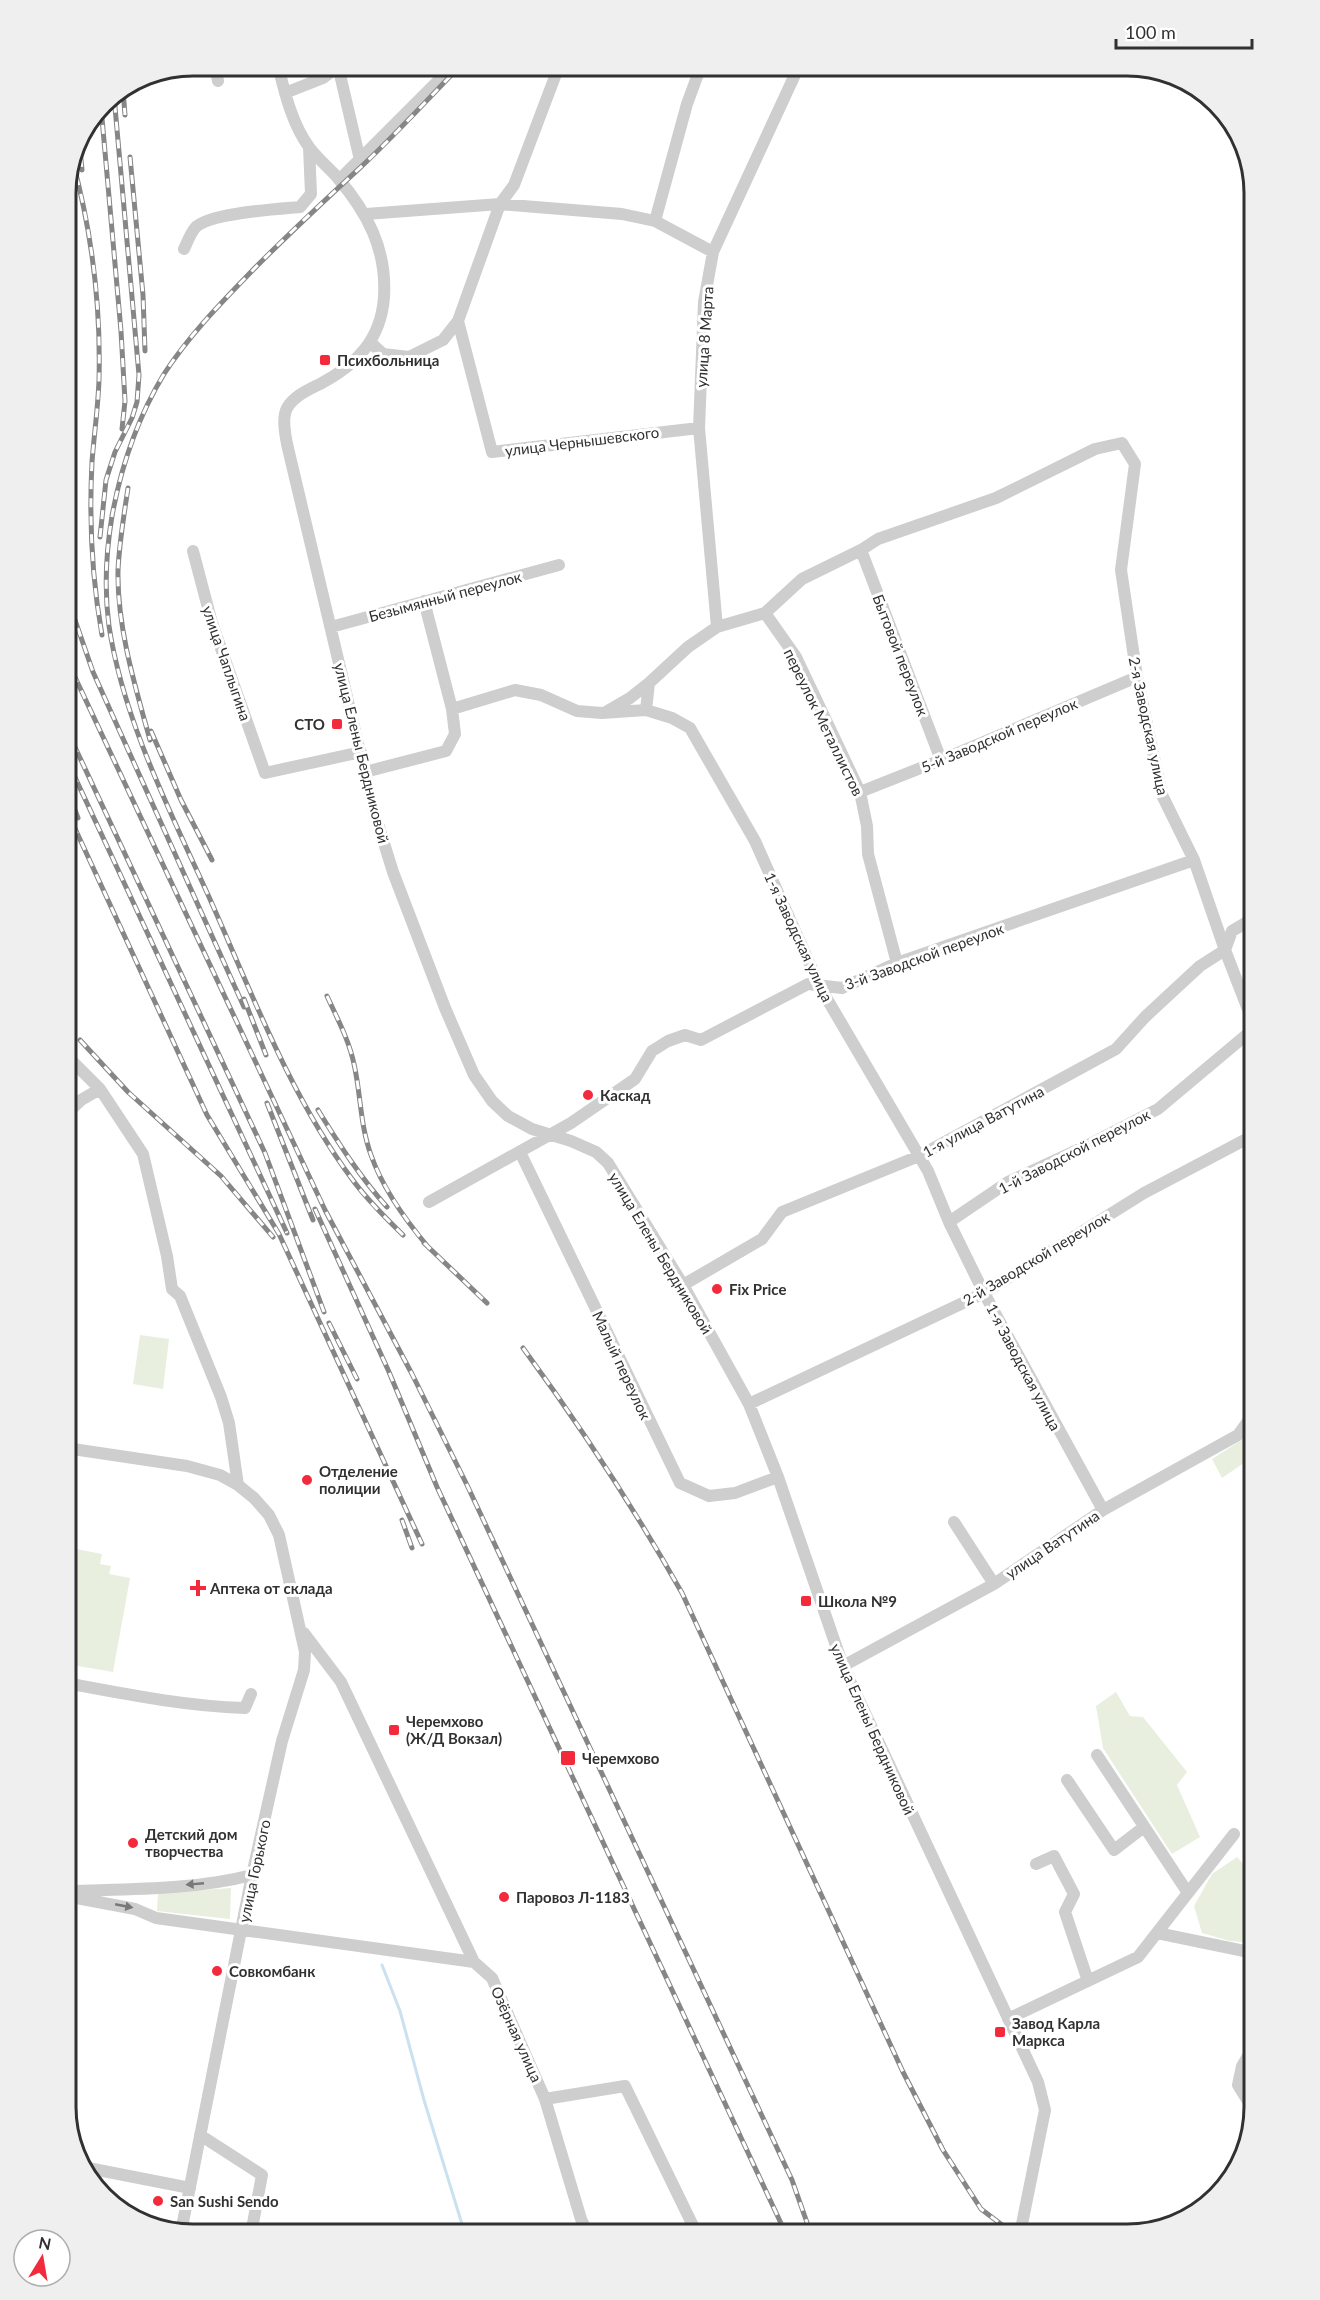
<svg xmlns="http://www.w3.org/2000/svg" width="1320" height="2300" font-family="Lato,sans-serif">
<style>
.green{fill:#e8efdf}
.lines{fill:none;stroke-linecap:round;stroke-linejoin:round}
.stream{stroke:#cae1ef;stroke-width:3}
.minor{stroke:#cecece;stroke-width:12}
.rail-casing{stroke:#868686;stroke-width:5}
.rail{stroke:#fff;stroke-width:3;stroke-dasharray:9;stroke-linecap:butt}
.oneway{fill:#787878}
.poi-dot{fill:#f22a3b;stroke:#fff;stroke-width:2}
.labels{text-anchor:middle;dominant-baseline:central;stroke-width:6;stroke-linejoin:round;paint-order:stroke}
.street-label{font-size:15px;fill:#313131;stroke:#fff}
.poi-label{font-size:15px;font-weight:bold;fill:#313131;stroke:#fff;text-anchor:start}
.rim{fill:none;stroke:#313131;stroke-width:3}
</style>
<rect width="100%" height="100%" fill="#fff"/>
<path class="green" d="M140 1335 169 1339 163 1389 133 1384Z
M1254 1432V1456L1222 1478 1212 1459Z
M66 1547 102 1554 100 1564 111 1566 109 1574 130 1578 113 1672 66 1664Z
M1116 1692 1130 1716 1143 1717 1187 1772 1177 1785 1200 1837 1172 1854 1103 1748 1096 1706Z
M1237 1857 1254 1876V1943L1230 1941 1202 1933 1194 1906 1212 1874Z
M231 1888 230 1919 157 1911 158 1893Z"/>
<g class="lines">
<path class="stream" d="M382 1965 400 2011 424 2100 465 2234"/>
<path class="minor" d="M215 66 218 81
M278 66C285 93 292 124 309 147 317 158 328 167 337 177 367 212 387 249 384 297 381 340 356 365 320 384 308 390 294 396 287 408 282 418 285 433 287 444L374 811 393 872 445 1008 474 1075 492 1101 508 1116 532 1129 571 1141 596 1152 608 1163 683 1285 749 1404 778 1477 843 1666 1038 2082 1045 2110 1020 2234
M338 66 360 160
M285 93 323 78 339 66
M339 180 453 66
M366 214 500 204 622 214 655 221 713 252
M655 221 687 104 701 66
M184 249C187 243 190 234 195 228 208 213 278 209 300 207L311 194 309 147
M458 321 492 452 699 428
M371 343 383 354 409 357 443 340 458 321 500 204 514 185 559 66
M861 550 941 760
M193 551 212 623 265 773 361 752
M424 601 452 709
M765 613 802 579 861 550 878 539 996 498 1095 449 1122 443 1135 464 1121 570 1137 677 1162 795 1194 860 1225 950 1254 1025
M331 627 559 565
M717 627 699 428 704 302 713 252 799 66
M646 710 649 683 688 647 717 627 765 613 796 657 860 792 867 826 868 854 897 963
M606 712 630 698 649 683
M365 772 446 751 455 734 452 709 515 690 541 695 577 711 602 713 646 710 672 718 690 728 755 841 820 987 928 1171 949 1222 984 1293 1103 1510
M860 792 941 760 1137 677
M66 1055 100 1089 143 1154 167 1256 172 1289 180 1296 221 1397 229 1423 238 1485
M66 1114 81 1100 100 1089
M520 1152 680 1483 709 1496 735 1493 778 1477
M429 1202 571 1123 635 1079 652 1051 668 1041 685 1035 701 1040 808 984 842 988 897 963 1194 860
M949 1222 1008 1182 1084 1147 1158 1109 1245 1036 1254 1038
M683 1285 762 1239 782 1212 919 1156 1116 1049 1145 1017 1200 966 1225 950 1232 931 1254 918
M749 1404 984 1293 1144 1193 1254 1135
M66 1448 187 1466 220 1475 238 1485 254 1498 269 1515 279 1535 305 1652 304 1670 282 1741 252 1875 181 2232
M954 1522 994 1584
M304 1633 341 1682 474 1962
M843 1666 994 1584 1103 1510 1238 1435 1254 1413
M66 1683C125 1694 184 1706 245 1708L251 1694
M1097 1755 1188 1893
M1067 1780 1114 1850 1144 1827
M1036 1864 1054 1856 1074 1894 1065 1912 1088 1981
M71 1891C131 1889 194 1890 252 1875
M66 1896 135 1909 156 1918 474 1962 492 1978 545 2099 581 2219 588 2234
M1157 1933 1254 1953
M1008 2019 1138 1957 1234 1834
M545 2099 625 2086 697 2234
M1253 2109 1238 2085 1242 2066 1254 2046
M200 2135 262 2175 251 2234
M83 2167 190 2188"/>
<g class="rail-casing">
<path id="rail" d="M123 90 125 115
M101 107 121 331 125 401 122 429
M79 140 82 170
M130 157 143 295 145 351
M72 159C92 232 101 305 99 380 98 408 94 435 92 462 89 519 92 579 102 635
M128 488C124 515 119 544 118 571 117 627 135 686 150 740
M100 537 106 480 115 452 132 418 137 402 139 375 114 96
M66 594 93 672 244 1007
M66 658 325 1210 412 1374 467 1485 792 2180 811 2234
M66 728 265 1153 324 1312
M151 731 181 800 212 860
M66 758 287 1233
M66 787 78 818
M66 809 207 1115 279 1234 422 1544
M327 996C337 1018 349 1040 354 1064 361 1095 360 1125 371 1155 382 1187 407 1222 429 1248
M244 999 266 1055
M80 1040 128 1092 221 1176 273 1237
M267 1103 313 1220
M318 1110C339 1144 360 1177 387 1207
M315 1209 389 1372 437 1487 786 2234
M403 1235C385 1217 367 1200 352 1179 290 1096 251 991 209 897 170 811 123 719 109 626 104 589 106 552 112 516 121 467 138 417 164 374 188 337 218 306 249 274 286 236 324 201 363 165 397 133 428 99 460 66
M424 1243 487 1303
M329 1323 357 1379
M523 1348C581 1427 634 1508 682 1593L903 2072 943 2150 981 2209 1014 2234
M402 1520 412 1548"/>
</g>
<use href="#rail" class="rail"/>
</g>
<defs><path id="oneway-solid" d="M-6-.8H1V-3.2L6.5 0L1 3.2V.8H-6Z" transform="scale(1.5)"/></defs>
<g class="oneway">
<use href="#oneway-solid" transform="translate(195 1884) rotate(175)"/>
<use href="#oneway-solid" transform="translate(124 1906) rotate(11)"/>
</g>
<g class="poi-dot">
<rect x="319" y="354" width="12" height="12" rx="3"/>
<rect x="331" y="718" width="12" height="12" rx="3"/>
<circle cx="588" cy="1095" r="6"/>
<circle cx="717" cy="1289" r="6"/>
<circle cx="307" cy="1480" r="6"/>
<path d="M195 1579h6v6h6v6h-6v6h-6v-6h-6v-6h6z"/>
<rect x="800" y="1595" width="12" height="12" rx="3"/>
<rect x="388" y="1724" width="12" height="12" rx="3"/>
<rect x="560" y="1750" width="16" height="16" rx="3"/>
<circle cx="133" cy="1843" r="6"/>
<circle cx="504" cy="1897" r="6"/>
<circle cx="217" cy="1971" r="6"/>
<rect x="994" y="2026" width="12" height="12" rx="3"/>
<circle cx="158" cy="2201" r="6"/>
</g>
<g class="labels">
<g class="street-label">
<text transform="translate(704 337) rotate(-86)">улица 8 Марта</text>
<text transform="translate(582 441) rotate(-7)">улица Чернышевского</text>
<text transform="translate(445 596) rotate(-15)">Безымянный переулок</text>
<text transform="translate(901 655) rotate(69)">Бытовой переулок</text>
<text transform="translate(227 663) rotate(71)">улица Чаплыгина</text>
<text transform="translate(824 722) rotate(64)">переулок Металлистов</text>
<text transform="translate(1149 726) rotate(78)">2-я Заводская улица</text>
<text transform="translate(999 735) rotate(-23)">5-й Заводской переулок</text>
<text transform="translate(362 753) rotate(76)">улица Елены Бердниковой</text>
<text transform="translate(799 937) rotate(65)">1-я Заводская улица</text>
<text transform="translate(924 956) rotate(-20)">3-й Заводской переулок</text>
<text transform="translate(983 1121) rotate(-28)">1-я улица Ватутина</text>
<text transform="translate(1074 1151) rotate(-27)">1-й Заводской переулок</text>
<text transform="translate(661 1253) rotate(59)">улица Елены Бердниковой</text>
<text transform="translate(1036 1258) rotate(-31)">2-й Заводской переулок</text>
<text transform="translate(622 1365) rotate(65)">Малый переулок</text>
<text transform="translate(1024 1367) rotate(62)">1-я Заводская улица</text>
<text transform="translate(1052 1544) rotate(-34)">улица Ватутина</text>
<text transform="translate(873 1729) rotate(66)">улица Елены Бердниковой</text>
<text transform="translate(254 1871) rotate(-78)">улица Горького</text>
<text transform="translate(517 2034) rotate(66)">Озёрная улица</text>
</g>
<g class="poi-label">
<text x="337" y="360">Психбольница</text>
<text x="325" y="724" text-anchor="end">СТО</text>
<text x="600" y="1095">Каскад</text>
<text x="729" y="1289">Fix Price</text>
<text x="319" y="1471">Отделение<tspan x="319" dy="17">полиции</tspan></text>
<text x="210" y="1588">Аптека от склада</text>
<text x="818" y="1601">Школа №9</text>
<text x="406" y="1721">Черемхово<tspan x="406" dy="17">(Ж/Д Вокзал)</tspan></text>
<text x="582" y="1758">Черемхово</text>
<text x="145" y="1834">Детский дом<tspan x="145" dy="17">творчества</tspan></text>
<text x="516" y="1897">Паровоз Л-1183</text>
<text x="229" y="1971">Совкомбанк</text>
<text x="1012" y="2023">Завод Карла<tspan x="1012" dy="17">Маркса</tspan></text>
<text x="170" y="2201">San Sushi Sendo</text>
</g>
</g>
<path d="M0 0H1320V2300H0ZM193 76H1127A117 117 0 0 1 1244 193V2107A117 117 0 0 1 1127 2224H193A117 117 0 0 1 76 2107V193A117 117 0 0 1 193 76Z" fill="#efefef" fill-rule="evenodd"/>
<path class="rim" d="M193 76H1127A117 117 0 0 1 1244 193V2107A117 117 0 0 1 1127 2224H193A117 117 0 0 1 76 2107V193A117 117 0 0 1 193 76Z"/>
<g transform="translate(42 2258) rotate(11)"><circle r="28" fill="#ffffff" stroke="#adadad" stroke-width="1.5"/>
<path d="M0-4.5L10 22L0 15L-10 22Z" fill="#f22a3b"/>
<text y="-9" font-size="16" font-weight="bold" text-anchor="middle" fill="#313131">N</text>
</g>
<path d="M1116 39v9h136v-9" fill="none" stroke="#313131" stroke-width="3"/>
<text x="1125" y="39" font-size="18" fill="#313131" stroke="#ffffff" stroke-width="4.5" paint-order="stroke">100 m</text>
</svg>
